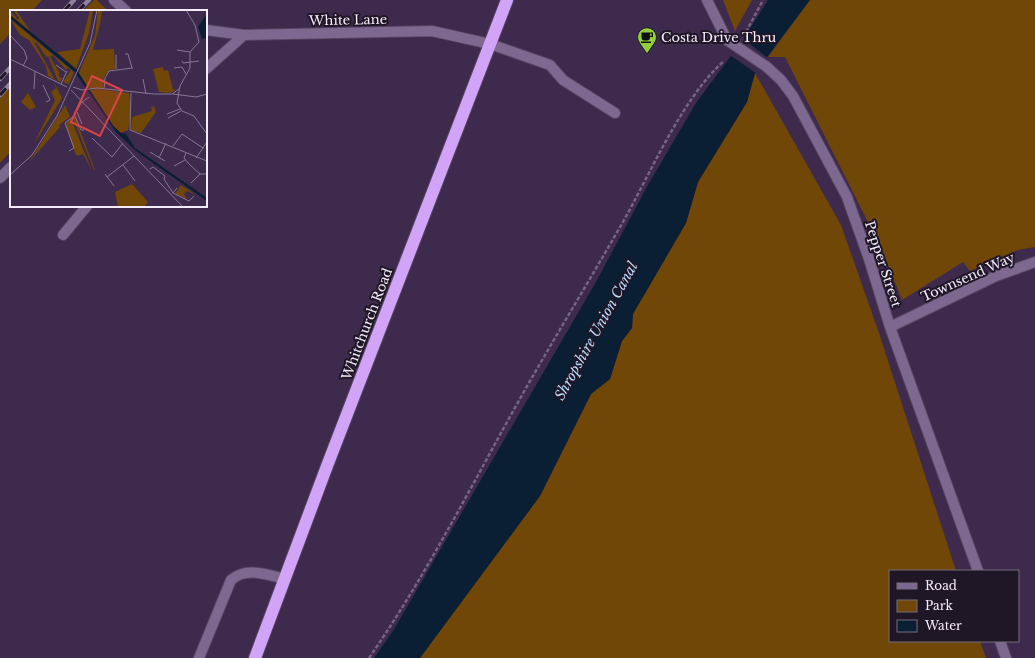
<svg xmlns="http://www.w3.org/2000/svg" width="1035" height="658" font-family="'Libre Baskerville',serif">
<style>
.green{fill:#714708}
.water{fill:#0a1f34}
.pier{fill:#3d2a4c}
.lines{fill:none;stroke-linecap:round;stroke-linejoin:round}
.minor-casing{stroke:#564562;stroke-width:12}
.highway-casing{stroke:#564562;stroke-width:14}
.path{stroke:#756582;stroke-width:2.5;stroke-dasharray:4 2;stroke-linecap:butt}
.minor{stroke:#7d688f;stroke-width:10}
.highway{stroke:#d2a4f7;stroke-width:12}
.rail-casing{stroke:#90829d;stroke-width:4.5}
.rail{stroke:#201726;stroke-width:3;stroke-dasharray:9;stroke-linecap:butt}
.minor-bridge-casing{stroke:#564562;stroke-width:12;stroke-linecap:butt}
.minor-bridge{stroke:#7d688f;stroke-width:10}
.labels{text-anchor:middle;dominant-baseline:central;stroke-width:4;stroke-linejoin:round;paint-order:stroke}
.street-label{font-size:13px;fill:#f4ebfd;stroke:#201726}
.poi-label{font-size:13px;fill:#f4ebfd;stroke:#201726;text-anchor:start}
.water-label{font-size:14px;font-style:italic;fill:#b9dbfe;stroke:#201726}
.inset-road{fill:none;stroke:#867793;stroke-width:1}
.view{fill:#da4548;fill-opacity:0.15;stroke:#da4548;stroke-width:2}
.inset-edge{fill:none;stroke:#f4ebfd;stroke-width:2}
</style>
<rect width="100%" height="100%" fill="#3d2a4c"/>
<path class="green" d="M0 0H42L32 11H11V33L0 44Z
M94 0H97L108 11H83Z
M723 0H752L735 31Z
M810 0H1035V247L1018 250 970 271 963 262 902 300 883 252 785 57H768Z
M755 73 841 225 879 333 956 571H890V641H980L986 658H420L540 496 591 394 610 379 622 341 632 328 633 314 686 223 698 182 747 102Z
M11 86V151L0 163V98Z"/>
<path class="water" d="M768 0H810L755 73 747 102 698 182 686 223 633 314 632 328 622 341 610 379 591 394 540 496 420 658H374L393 631 596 282 648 185 696 103 742 41Z"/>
<path class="pier" d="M742 38 769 59 757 74 730 55Z"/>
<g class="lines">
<g class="minor-casing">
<path id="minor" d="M114 0 126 11
M707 0 727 40
M206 30 244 35 432 31 490 44 550 65 563 80 615 113
M767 67 781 80 793 96 847 197 869 259 890 327 978 571
M206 69 244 35
M0 178 11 167
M63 235 87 206
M890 327 996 276 1035 262
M1000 641 1006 658
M199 658 231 580C247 566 267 575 285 579"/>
</g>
<g class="highway-casing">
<path id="highway" d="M255 658 327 466 507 0"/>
</g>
<path class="path" d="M746 32 763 0
M369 658C423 580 466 496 512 413 548 348 587 285 624 220 651 172 683 97 724 61"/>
<use href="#minor" class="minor"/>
<use href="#highway" class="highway"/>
<g class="rail-casing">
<path id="rail" d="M64 11 74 0
M78 11 89 0
M0 79 11 67
M0 95 11 83"/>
</g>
<use href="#rail" class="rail"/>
<g class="minor-bridge-casing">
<path id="minor-bridge" d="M727 40 767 67"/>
</g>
<use href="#minor-bridge" class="minor-bridge"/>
</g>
<defs>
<g id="cafe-pin" transform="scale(1)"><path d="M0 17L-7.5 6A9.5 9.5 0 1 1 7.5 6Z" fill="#92cd3e" stroke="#201726"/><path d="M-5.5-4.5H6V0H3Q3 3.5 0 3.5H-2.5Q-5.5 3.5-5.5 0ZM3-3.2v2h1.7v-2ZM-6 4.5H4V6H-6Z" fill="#111"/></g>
</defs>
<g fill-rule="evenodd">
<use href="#cafe-pin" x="647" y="37"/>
</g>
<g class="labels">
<g class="street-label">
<text transform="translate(348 20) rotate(-1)">White Lane</text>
<text transform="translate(883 264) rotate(72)">Pepper Street</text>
<text transform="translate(968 277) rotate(-24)">Townsend Way</text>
<text transform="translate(367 324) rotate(-69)">Whitchurch Road</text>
</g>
<g class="poi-label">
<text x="661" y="37">Costa Drive Thru</text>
</g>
<g class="water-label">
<text transform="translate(596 331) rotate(-61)">Shropshire Union Canal</text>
</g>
</g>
<g transform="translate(10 10)">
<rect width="197" height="197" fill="#3d2a4c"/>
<path d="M0 0 8 10 9 8 3 0H6L21 22 1 6ZM80 0H83L79 23 66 59 47 42 70 39ZM88 0H92L90 14 83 40 104 39 105 59 99 60 94 67 93 78 79 79 69 63 85 25ZM0 9 64 62 59 74 53 72 61 60 58 58 56 60 43 45 40 47 49 62V67L52 68 51 71H48L38 46 36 47 27 33 24 32 45 70 38 66 36 56 19 30 10 25ZM153 57 154 61 158 60 163 79 166 80 160 83 149 82 143 59ZM44 72 52 88 24 134 45 90 41 82 46 78ZM88 79 119 83 121 102 118 120 110 123 103 115 80 80ZM18 83 26 97 20 100 11 92ZM55 95 60 107 49 115 50 117 19 152ZM144 96 146 102 131 123 121 120 122 107 142 101 141 97ZM65 107 85 160H84L63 108ZM61 109 82 161 73 144 67 146 64 140 56 116 57 111ZM122 174 138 192 134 197H108L105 182ZM171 175 186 185 177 181 174 184 177 189 165 184Z" fill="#714708"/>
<path d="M197 3V28L192 29 188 17ZM0 5 66 59 103 116 111 123 116 124 125 138 197 188V191L126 141 106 122 65 62 0 8Z" fill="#0a1f34"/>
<path class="inset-road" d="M176 0 185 15 189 32 180 42V58L170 76 167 93 172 101 184 106 197 124M0 25 14 40 17 48 13 56M167 40 180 42M115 44H118L122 58M106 45V59M0 49 57 77M172 51 173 53 189 51M46 55 56 62M164 58 172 57 176 64M133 69 136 84M51 74 57 61M33 75 40 90 36 92M63 77 72 80 87 78 144 84H162L169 79M24 79 25 62M94 79 95 68 99 61 123 58M61 80 173 197M121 83 120 120 197 151M163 84 186 87 197 84M67 102 72 114M157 104 170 99M65 106 71 120H74M158 108 171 101M82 128 102 147 113 133M163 136 172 124 193 138 197 132M59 141 64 138 55 113 64 106 71 93 79 87M140 142 155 151M176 143 174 148 180 155 190 164H197M149 148 156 133M186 148 193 138M113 155 125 171M164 156 175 150M140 159 143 157 155 166 154 169 163 183 167 178M95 164 104 176M0 165 22 145 47 106 80 33 87 0M97 167 124 146M181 173 190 164M163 183 179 191 184 186"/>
<path class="view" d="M82 66 112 80 90 126 61 112Z"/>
<rect width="197" height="197" class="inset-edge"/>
</g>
<rect x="889" y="570" width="130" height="72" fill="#201726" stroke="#756c7c"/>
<rect x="897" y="583" width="20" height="6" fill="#7d688f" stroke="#756c7c"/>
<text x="925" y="590" font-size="12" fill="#f4ebfd">Road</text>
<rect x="897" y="600" width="20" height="12" fill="#714708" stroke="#756c7c"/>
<text x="925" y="610" font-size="12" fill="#f4ebfd">Park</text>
<rect x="897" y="620" width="20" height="12" fill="#0a1f34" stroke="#756c7c"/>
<text x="925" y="630" font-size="12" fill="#f4ebfd">Water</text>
</svg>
